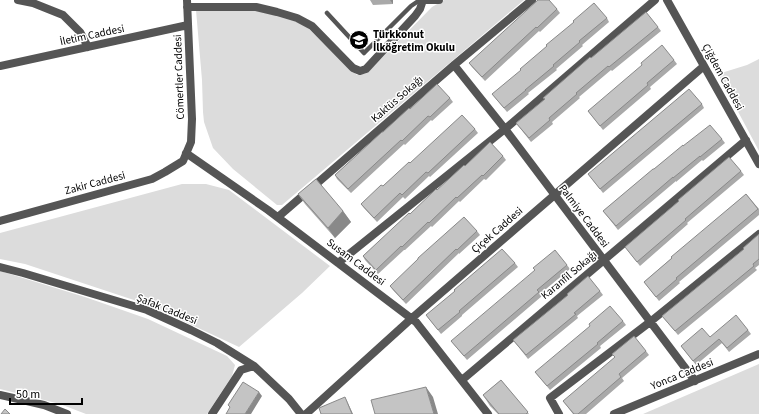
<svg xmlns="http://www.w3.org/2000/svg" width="759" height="414" font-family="'Source Sans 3',sans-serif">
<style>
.green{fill:#dcdcdc}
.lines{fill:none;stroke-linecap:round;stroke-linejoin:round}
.service{stroke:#555;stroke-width:4.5}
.minor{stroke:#555;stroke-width:8}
.wall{fill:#a9a9a9}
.shaded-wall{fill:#898989}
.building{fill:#c4c4c4;stroke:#898989}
.labels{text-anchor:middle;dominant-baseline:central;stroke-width:3;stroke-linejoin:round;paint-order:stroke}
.poi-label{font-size:11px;font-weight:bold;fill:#000;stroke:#fff;text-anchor:start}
.street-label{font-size:11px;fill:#000;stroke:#fff}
</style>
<rect width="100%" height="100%" fill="#fff"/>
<path class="green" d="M444 0H524L282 205H277L233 169 213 148 204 122 203 112 202 80 196 10 224 9 258 11 284 17 305 25 357 75 367 73 432 7Z
M759 59V151L718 74 747 65Z
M182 184H206L229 190 330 266 302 293 239 347 149 305 25 264 0 259V233Z
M0 271 10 274 85 297 148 319 227 356 235 365 232 376 207 414H86L60 404 0 389Z
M759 364V414H643Z"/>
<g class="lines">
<path class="service" d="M327 13 364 53 411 6 420 0"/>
<path class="minor" d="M18 0 33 3 63 15 80 32 88 47
M423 0H439
M667 0 759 164
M187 7H256L277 12 297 18 312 26 353 68 360 71 366 69 415 16 420 9 423 0
M454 65 505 129 695 381
M0 66 188 25
M186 153 268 210 416 322 488 414
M278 217 454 65 532 0
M0 221 152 179 165 172 183 161 191 142 192 119 187 0
M338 263 505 129 655 0
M0 267 23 273 147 310 191 330 217 343 254 366 289 399 301 414
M462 380 746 140
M0 395 44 405 67 414
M212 414 241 370 254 366
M306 414 412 318 704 66
M559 414 550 398 650 322 759 234
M614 414 759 354"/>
</g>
<path class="wall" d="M370 0H393V4L373 5Z
M557 9 560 13 540 32 539 31 485 81 472 67 469 63Z
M607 18 609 22 582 45 583 46 556 69 557 70 528 93 529 94 507 112 492 94Z
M658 27 661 31 612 71 611 70 579 97 580 98 552 122 553 124 531 142 516 123 545 99 591 58Z
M674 60 677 64 650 87 651 89 603 130 588 111Z
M450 98 453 102 432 121 431 120 405 145 404 144 351 193 337 179 335 175 410 109Z
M702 104 704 108 603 193 588 174Z
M475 129 478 133 430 177 429 176 405 199 403 197 377 222 364 208 361 204 410 163Z
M722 139 725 143 703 161 702 160 676 182V181L618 230 603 211 654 169 683 146Z
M503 156 506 160 486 180 484 179 460 202 459 201 432 227 431 226 405 250H404L378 274 365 260 363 256 465 166Z
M741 171 744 175 687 223 688 224 640 266 625 247 679 201Z
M298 194 343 211 351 222 335 238 305 204Z
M746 194 759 209V215L679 282 680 283 659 301 644 282Z
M477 231 480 235 459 254V253L406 304 393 290 390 286Z
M759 234V265L755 268 757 270 678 335 662 316 744 249Z
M515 263 518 267 462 315V316L441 334 426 315Z
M567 265 570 269 540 294 542 296 467 360 451 341Z
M600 291 603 295 577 316 578 318 528 359 513 340Z
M623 321 626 325 600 346 601 348 550 390 535 372Z
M748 330 751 334 729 352 722 343 696 365 681 346 710 337Z
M646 351 649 355 622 378 624 381 586 414H573L563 401Z
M501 380 529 414H498L490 406 483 395Z"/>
<path class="shaded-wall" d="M390 0H393V4Z
M343 211 351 222 335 238 328 228Z
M426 387 433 397 438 414H434Z
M259 392 262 396 251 414H245Z
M345 397 347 401 353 414H352Z"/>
<path class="building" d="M538 0H549L557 9 537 28 536 27 482 77 469 63Z
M594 3 607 18 579 41 580 42 553 65 554 66 525 90H526L504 108 492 94 521 70 520 69 547 46 546 45 574 22 573 21Z
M646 12 658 27 609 67 608 66 576 93 577 94 549 118 550 120 529 138 516 123 545 99 543 98 590 57 591 58Z
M662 45 674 60 647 83 648 85 600 126 588 111 642 65 641 63Z
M437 84 450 98 430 117 428 116 402 141 401 140 348 189 335 175 382 132H383L409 108 410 109Z
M689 89 702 104 600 189 588 174Z
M462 115 475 129 428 173 426 172 402 195 400 193 374 218 361 204 381 185 383 186 409 162 410 163Z
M710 125 722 139 700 157V156L673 178V177L616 226 603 211 653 169H654L683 145V146Z
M490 142 503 156 483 176 482 175 457 198 456 197 429 223 428 222 402 247 401 246 376 270 363 256 409 213 410 214 436 189 437 190 464 165 465 166Z
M729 157 741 171 685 219 686 220 637 262 625 247 679 201 678 200Z
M316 179 343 211 328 228 298 194Z
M746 194 758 209 676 278 677 279 656 297 644 282 672 258 671 257Z
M464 217 477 231 457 250 456 249 403 300 390 286 418 259V258Z
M759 234V259L753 264 754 266 675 331 662 316 744 249 743 248Z
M502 249 515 263 459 311 460 312 438 330 426 315 455 291 454 290Z
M555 250 567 265 537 290 539 292 464 356 451 341 535 270 533 268Z
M588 276 600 291 574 313 576 314 526 355 513 340 568 295 567 294Z
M610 306 623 321 597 343 598 344 547 386 535 372 590 326 589 324Z
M736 315 748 330 727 348 719 339 693 361 681 346 702 328 710 337Z
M634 336 646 351 619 374 621 377 578 414H574L563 401 615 357 612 354Z
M501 380 528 412 526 414H499L483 395Z
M243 382 259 392 245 414H226L230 407 228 405Z
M426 387 434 414H375L371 400Z
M345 397 352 414H321L319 408Z
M5 409 10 414H1Z"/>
<defs>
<g id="school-disc" transform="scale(1)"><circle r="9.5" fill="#000" stroke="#fff"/><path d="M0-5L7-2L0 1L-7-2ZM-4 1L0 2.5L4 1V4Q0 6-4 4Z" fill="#fff"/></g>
</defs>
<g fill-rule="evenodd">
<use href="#school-disc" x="359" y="40"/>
</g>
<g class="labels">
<g class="poi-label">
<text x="373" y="34">Türkkonut<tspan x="373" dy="13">İlköğretim Okulu</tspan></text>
</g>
<g class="street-label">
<text transform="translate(92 35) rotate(-12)">İletim Caddesi</text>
<text transform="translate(179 77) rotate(-92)">Cömertler Caddesi</text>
<text transform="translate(723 77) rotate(61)">Çiğdem Caddesi</text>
<text transform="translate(397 99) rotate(-41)">Kaktüs Sokağı</text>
<text transform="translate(95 183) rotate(-15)">Zakir Caddesi</text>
<text transform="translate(584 216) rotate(53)">Palmiye Caddesi</text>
<text transform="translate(497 230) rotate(-41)">Çiçek Caddesi</text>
<text transform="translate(356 262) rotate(37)">Susam Caddesi</text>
<text transform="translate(569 275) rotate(-40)">Karanfil Sokağı</text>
<text transform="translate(167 309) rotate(22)">Şafak Caddesi</text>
<text transform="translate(682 374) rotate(-22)">Yonca Caddesi</text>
</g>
</g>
<path d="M10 398v6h72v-6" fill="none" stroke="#000000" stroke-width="2"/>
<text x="16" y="398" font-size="12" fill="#000000" stroke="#ffffff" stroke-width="3" paint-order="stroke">50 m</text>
</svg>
